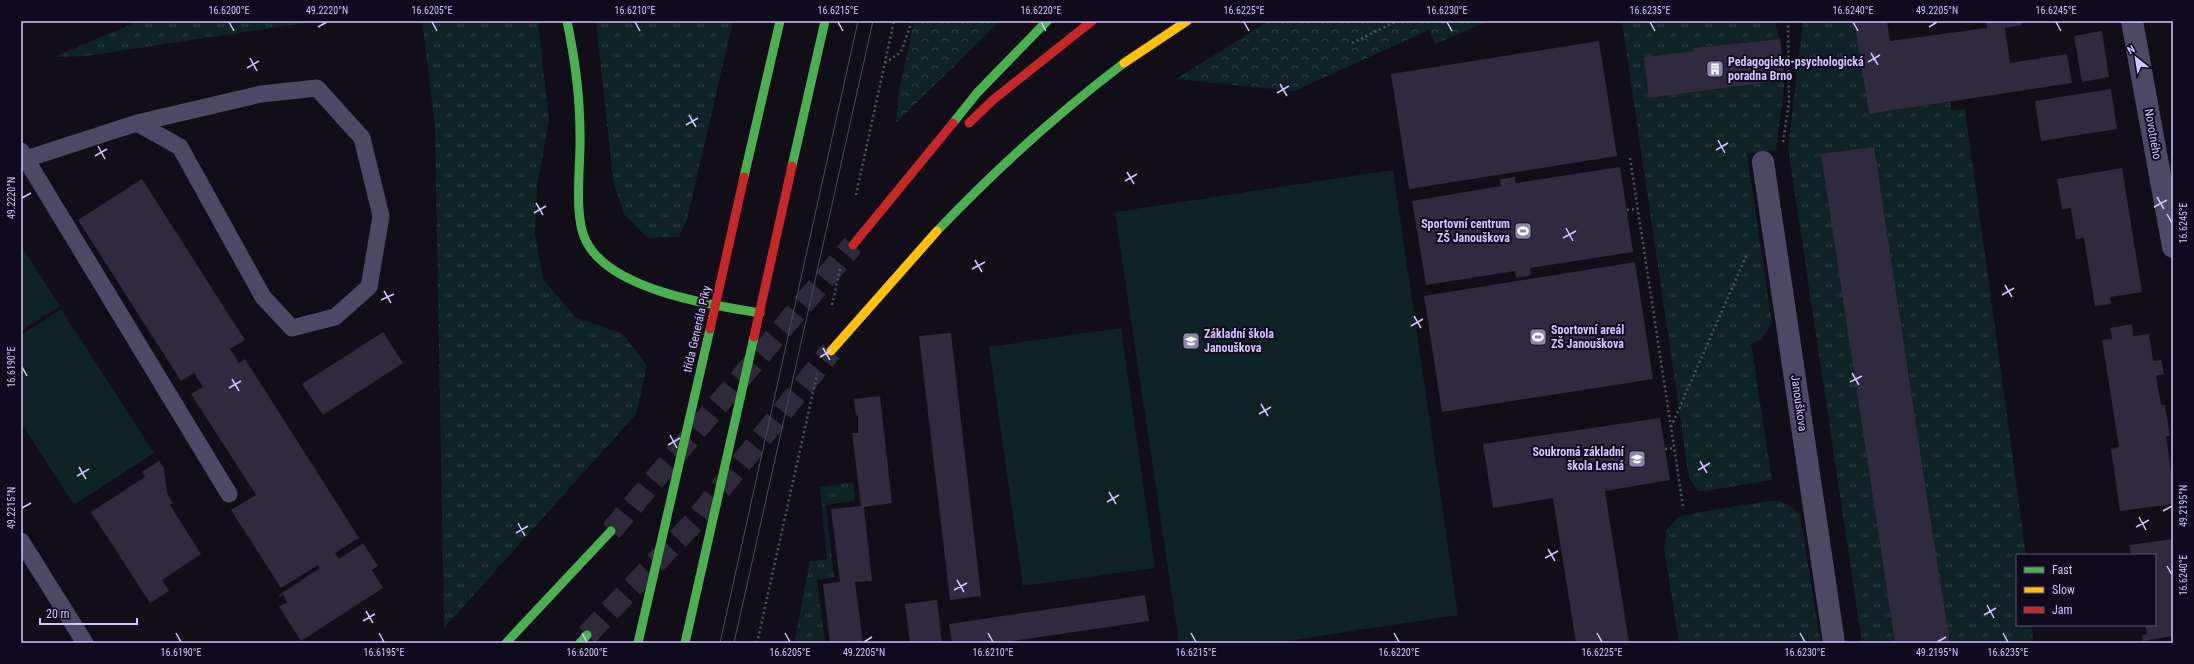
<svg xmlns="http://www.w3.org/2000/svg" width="2194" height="664" font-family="'Roboto Condensed',sans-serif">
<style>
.grass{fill:url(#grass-tufts)}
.forest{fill:url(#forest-crowns)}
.garden{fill:#0d2326}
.building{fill:#2f2a3d}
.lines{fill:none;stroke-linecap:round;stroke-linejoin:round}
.highway-tunnel{stroke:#2e2a3c;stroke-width:22;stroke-dasharray:22 11;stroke-linecap:butt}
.path{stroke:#495768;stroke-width:2.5;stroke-dasharray:2 3;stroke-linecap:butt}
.lane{stroke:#4d4863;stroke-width:17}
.street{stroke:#4d4863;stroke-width:22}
.fast{stroke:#4caf50;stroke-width:9}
.slow{stroke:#ffc107;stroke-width:9}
.jam{stroke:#c62828;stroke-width:9}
.tram{stroke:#3f4f64;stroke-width:1}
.ticks{fill:none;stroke:#d3c6ff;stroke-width:1.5}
.labels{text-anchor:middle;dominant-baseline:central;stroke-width:4;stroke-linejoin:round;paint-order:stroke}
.poi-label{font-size:12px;font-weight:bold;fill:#d3c6ff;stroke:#0f0a1d;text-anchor:start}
.street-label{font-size:12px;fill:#d3c6ff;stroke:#0f0a1d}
.neatline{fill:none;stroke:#d3c6ff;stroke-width:1.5}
.ticks-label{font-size:10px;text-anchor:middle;fill:#d3c6ff}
</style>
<defs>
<pattern id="grass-tufts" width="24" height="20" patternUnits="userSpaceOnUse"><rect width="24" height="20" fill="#0d2326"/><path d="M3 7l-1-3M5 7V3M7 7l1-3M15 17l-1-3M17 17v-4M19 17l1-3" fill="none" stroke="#2f4147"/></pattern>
<pattern id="forest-crowns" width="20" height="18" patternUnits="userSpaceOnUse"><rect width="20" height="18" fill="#0d2326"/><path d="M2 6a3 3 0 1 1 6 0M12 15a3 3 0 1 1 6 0" fill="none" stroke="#2f4147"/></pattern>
</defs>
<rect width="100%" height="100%" fill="#110e19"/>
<path class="grass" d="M139 21H318L86 56 54 57Z
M422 21H538L549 121 537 185 535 234 543 279 576 318 622 333 647 366 636 414 444 628 435 127Z
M596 21H733L687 219 679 237 648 238 624 214 613 180Z
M1622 21H1774L1780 39 1693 48 1694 51 1645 57 1650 98 1785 80 1776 150 1747 154 1772 323 1761 340 1751 344 1772 480 1705 491H1698L1689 478Z
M1803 21H1854L1869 114 1950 102 1951 110 1965 109 2026 555H2017V625H2032L2033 643H1862L1788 147Z
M853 482 855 501 826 505 834 577 817 580 825 643H794L810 561 827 560 820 487Z
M1769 501C1784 501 1790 504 1800 515L1821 643H1679L1664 547 1667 530 1678 517 1695 513Z"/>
<path class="forest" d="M914 21H1000L896 123 899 91Z
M1269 21H1488L1435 44 1429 30 1294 91 1176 79Z"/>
<path class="garden" d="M1393 170 1458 615 1274 643H1179L1115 212Z
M21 246 60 306 21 331Z
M61 309 154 453 74 505 21 423V335Z
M1121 328 1155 568 1023 586 989 347Z"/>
<path class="building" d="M1854 21H1887L1890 41 1987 28 1986 21H2021L2022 25 2005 28 2010 63 2067 54 2072 83 1869 114Z
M2102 31 2109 77 2082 82 2074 36Z
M1780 39 1785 80 1649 98 1644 57 1694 51 1693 48Z
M1599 41 1617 156 1409 189 1391 74Z
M2111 89 2117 129 2041 141 2035 101Z
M1874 147 1929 511 1950 643H1895L1821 154Z
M1620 167 1633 252 1530 268 1531 275 1516 278 1515 271 1426 285 1412 201 1501 186 1500 179 1515 177 1516 183Z
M2122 168 2142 292 2110 297 2111 304 2095 306 2084 238 2076 239 2071 208 2062 209 2057 179Z
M142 179 245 340 230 349 239 363 245 359 359 538 335 553 339 559 363 543 378 566 372 570 383 588 301 641 279 607 287 602 283 595 280 597 279 595 320 568 318 565 281 588 231 510 256 495 191 394 203 387 194 373 181 381 78 220Z
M1635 262 1653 379 1442 412 1424 296Z
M2132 324 2133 336 2149 334 2153 361 2161 360 2164 374 2156 376 2161 405H2165L2170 436H2166L2173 486V504L2120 511 2111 449 2119 447 2102 340 2112 339 2110 328Z
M383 332 403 363 323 415 302 384Z
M951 333 981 596 950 600 919 336Z
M880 396 892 503 864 507 872 581 855 582 863 643H830L823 584 840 582 831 509 861 506 852 433H858V416L856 415 854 399Z
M1660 418 1670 480 1605 491 1629 643H1576L1553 498 1493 508 1483 444Z
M159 461 164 468 167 493 173 503 170 505 201 554 162 580 169 591 150 603 91 512 145 477 142 472Z
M2173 539V636L2143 641 2142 635 2147 634 2145 625H2155V555H2131L2129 545Z
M1145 595 1149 621 999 643H952L949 624Z
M937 600 942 643H910L905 604Z"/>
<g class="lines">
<path class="highway-tunnel" d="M611 531 853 245
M587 635 694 522 831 351"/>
<path class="path" d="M1352 43 1397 21
M885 63 901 52 912 21
M1783 142 1789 103 1788 21
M1630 158 1683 506
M856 195 894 21
M1627 210 1638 209
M832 305 840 269
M1671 427 1747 254
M1665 449 1674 448
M757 643 817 374"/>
<path class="lane" d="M21 151 229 494
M26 159 137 123 180 147 263 297 292 328 335 317 369 287 381 216 362 138 317 88 261 94 137 123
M21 541 85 643"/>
<path class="street" d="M2132 21 2173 247
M1763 162 1834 643"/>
<path class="fast" d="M567 21C575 59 580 97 580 135 581 164 573 216 586 241 610 290 711 305 760 313
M953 123 977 93 1047 21
M792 166 825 21
M744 177 780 21
M937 231C995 170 1057 114 1124 63
M506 643 611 531
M580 643 587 635
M638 643 710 329
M685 643 754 337"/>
<path class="slow" d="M1124 63 1187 21
M831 351 937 231"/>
<path class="jam" d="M969 123 994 99 1092 21
M853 245 953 123
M710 329 744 177
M754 337 792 166"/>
<path class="tram" d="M720 643 858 21
M734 643 873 21"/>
</g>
<path class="ticks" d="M229 22 234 31M432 22 437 31M635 22 640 31M838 22 843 31M1041 22 1046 31M1244 22 1249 31M1447 22 1452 31M1650 22 1655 31M1853 22 1858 31M2056 22 2061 31M318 27 327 22M1929 27 1937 22M1871 53 1878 65M250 58 257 71M1868 62 1880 55M247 68 259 61M1280 84 1287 96M1277 93 1289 86M689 115 696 127M686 125 698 118M1718 140 1725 153M98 146 105 159M1716 150 1728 143M95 156 107 149M1127 172 1134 184M1125 181 1137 174M2157 197 2164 209M22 198 31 193M536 203 543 215M2154 207 2167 200M534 213 546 206M2167 214 2172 223M1566 228 1573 241M1563 238 1576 231M975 260 982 272M972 269 985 262M2005 285 2012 297M384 291 391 303M2002 295 2014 288M381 300 394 294M1414 316 1421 328M1411 326 1423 319M823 348 830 360M820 357 832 350M22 367 27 376M1852 373 1859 385M232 379 239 391M1850 382 1862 376M229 388 241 381M1261 404 1268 416M1259 414 1271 407M670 435 677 448M668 445 680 438M1700 461 1707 473M79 467 86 479M1698 470 1710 463M77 476 89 469M1109 492 1116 504M1107 502 1119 495M22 508 31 503M2163 511 2172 506M2139 517 2146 530M518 523 525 536M2136 527 2149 520M516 533 528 526M1548 549 1555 561M1545 558 1558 551M2167 566 2172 575M957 580 964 592M954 590 967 583M1987 605 1994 618M366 611 373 623M1984 615 1996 608M363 621 375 614M176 633 181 642M379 633 384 642M582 633 587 642M785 633 790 642M988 633 993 642M1191 633 1196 642M1394 633 1399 642M1597 633 1602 642M1800 633 1805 642M2003 633 2008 642M864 642 872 637M1937 642 1946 637"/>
<defs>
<g id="building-square" transform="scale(0.9)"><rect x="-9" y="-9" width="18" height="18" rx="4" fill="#8f86ae" stroke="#0f0a1d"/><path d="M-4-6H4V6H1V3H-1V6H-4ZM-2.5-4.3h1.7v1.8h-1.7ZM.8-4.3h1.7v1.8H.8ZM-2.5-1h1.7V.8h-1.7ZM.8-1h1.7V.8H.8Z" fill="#fff"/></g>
<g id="stadium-square" transform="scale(0.9)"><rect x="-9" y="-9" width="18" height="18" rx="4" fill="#8f86ae" stroke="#0f0a1d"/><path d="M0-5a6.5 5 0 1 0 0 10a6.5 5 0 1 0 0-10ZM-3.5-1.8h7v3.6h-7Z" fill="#fff"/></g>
<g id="school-square" transform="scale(0.9)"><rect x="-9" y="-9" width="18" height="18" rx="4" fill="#8f86ae" stroke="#0f0a1d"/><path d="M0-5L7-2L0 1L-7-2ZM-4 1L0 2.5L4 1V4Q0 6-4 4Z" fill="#fff"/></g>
</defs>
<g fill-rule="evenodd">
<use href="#building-square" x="1715" y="69"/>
<use href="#stadium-square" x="1523" y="231"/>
<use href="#stadium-square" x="1538" y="337"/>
<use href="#school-square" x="1191" y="341"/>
<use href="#school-square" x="1637" y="459"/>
</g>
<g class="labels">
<g class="poi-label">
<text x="1728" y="62">Pedagogicko-psychologická<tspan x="1728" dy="14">poradna Brno</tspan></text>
<text x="1510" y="224" text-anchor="end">Sportovní centrum<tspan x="1510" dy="14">ZŠ Janouškova</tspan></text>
<text x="1551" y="330">Sportovní areál<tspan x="1551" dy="14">ZŠ Janouškova</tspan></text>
<text x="1204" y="334">Základní škola<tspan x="1204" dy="14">Janouškova</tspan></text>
<text x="1624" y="452" text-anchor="end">Soukromá základní<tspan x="1624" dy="14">škola Lesná</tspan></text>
</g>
<g class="street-label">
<text transform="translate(2153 134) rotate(80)">Novotného</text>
<text transform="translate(697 329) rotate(-77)">třída Generála Píky</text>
<text transform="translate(1799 403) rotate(82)">Janouškova</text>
</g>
</g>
<rect width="2194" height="664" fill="none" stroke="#0f0a1d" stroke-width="44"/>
<rect x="2016" y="554" width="140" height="72" fill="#0f0a1d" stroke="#5d5577"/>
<rect x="2024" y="567" width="20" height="6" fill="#4caf50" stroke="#5d5577"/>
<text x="2052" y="574" font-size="12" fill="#d3c6ff">Fast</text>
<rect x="2024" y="587" width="20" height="6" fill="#ffc107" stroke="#5d5577"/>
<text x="2052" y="594" font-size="12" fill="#d3c6ff">Slow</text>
<rect x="2024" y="607" width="20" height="6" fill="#c62828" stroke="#5d5577"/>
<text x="2052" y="614" font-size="12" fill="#d3c6ff">Jam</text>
<g transform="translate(2136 58) rotate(330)" stroke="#0f0a1d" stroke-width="3" paint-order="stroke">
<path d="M0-3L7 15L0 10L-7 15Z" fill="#d3c6ff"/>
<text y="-6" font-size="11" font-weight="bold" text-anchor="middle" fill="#d3c6ff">N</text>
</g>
<path d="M40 618v6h97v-6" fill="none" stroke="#d3c6ff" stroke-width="2"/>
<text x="46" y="618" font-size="12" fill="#d3c6ff" stroke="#0f0a1d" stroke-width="3" paint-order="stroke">20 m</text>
<rect x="22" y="22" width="2150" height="620" class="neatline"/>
<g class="ticks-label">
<text x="229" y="14">16.6200°E</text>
<text x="327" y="14">49.2220°N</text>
<text x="432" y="14">16.6205°E</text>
<text x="635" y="14">16.6210°E</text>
<text x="838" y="14">16.6215°E</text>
<text x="1041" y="14">16.6220°E</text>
<text x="1244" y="14">16.6225°E</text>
<text x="1447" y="14">16.6230°E</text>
<text x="1650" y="14">16.6235°E</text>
<text x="1853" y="14">16.6240°E</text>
<text x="1937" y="14">49.2205°N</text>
<text x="2056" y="14">16.6245°E</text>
<text transform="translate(11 198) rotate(-90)" y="4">49.2220°N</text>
<text transform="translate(2183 223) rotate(-90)" y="4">16.6245°E</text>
<text transform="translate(11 367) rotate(-90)" y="4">16.6190°E</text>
<text transform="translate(2183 506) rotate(-90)" y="4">49.2195°N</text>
<text transform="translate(11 508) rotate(-90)" y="4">49.2215°N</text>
<text transform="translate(2183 575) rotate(-90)" y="4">16.6240°E</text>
<text x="181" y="656">16.6190°E</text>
<text x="384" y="656">16.6195°E</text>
<text x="587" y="656">16.6200°E</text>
<text x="790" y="656">16.6205°E</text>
<text x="864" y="656">49.2205°N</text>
<text x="993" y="656">16.6210°E</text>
<text x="1196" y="656">16.6215°E</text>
<text x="1399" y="656">16.6220°E</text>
<text x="1602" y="656">16.6225°E</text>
<text x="1805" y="656">16.6230°E</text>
<text x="1937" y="656">49.2195°N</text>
<text x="2008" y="656">16.6235°E</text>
</g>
</svg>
